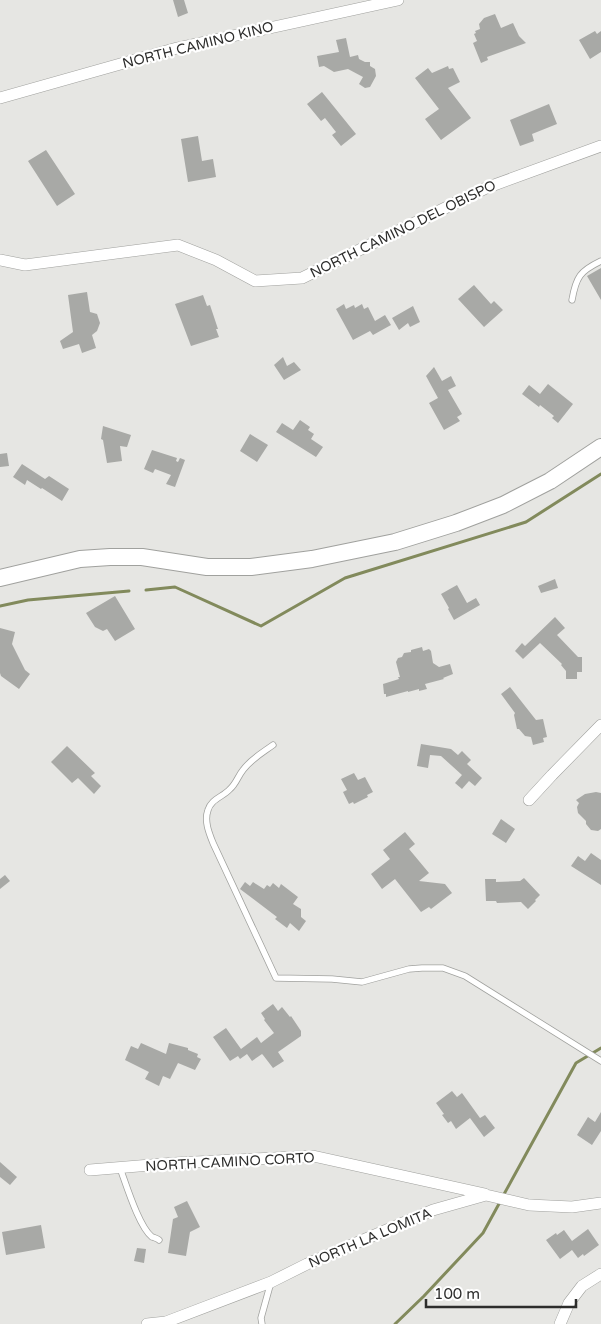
<svg xmlns="http://www.w3.org/2000/svg" width="601" height="1324" font-family="'Varela Round',sans-serif">
<style>
.lines{fill:none;stroke-linecap:round;stroke-linejoin:round}
.stream{stroke:#828a5c;stroke-width:3}
.building{fill:#a8a9a6}
.lane-casing{stroke:#a0a19e;stroke-width:7}
.street-casing{stroke:#a0a19e;stroke-width:12}
.secondary-casing{stroke:#a0a19e;stroke-width:18}
.lane{stroke:#fff;stroke-width:5.5}
.street{stroke:#fff;stroke-width:11}
.secondary{stroke:#fff;stroke-width:16}
.labels{text-anchor:middle;dominant-baseline:central;stroke-width:4.5;stroke-linejoin:round;paint-order:stroke}
.street-label{font-size:14px;fill:#2d2d2c;stroke:#fff}
</style>
<rect width="100%" height="100%" fill="#e6e6e3"/>
<g class="lines">
<path class="stream" d="M146 590 175 587 261 626 345 578 526 522 601 474
M0 606 28 600 129 591
M503 1196 576 1063 601 1048
M395 1324 424 1296 483 1233 500 1202"/>
</g>
<path class="building" d="M173 0H184L188 13 178 17Z
M495 14 501 28 513 23 519 36 526 43 487 57 488 60 481 63 473 43 477 41 474 34 476 33 475 31 480 29 479 24 484 18Z
M595 31 597 34 601 31V52L590 59 579 40Z
M346 38 350 57 358 55 359 59 365 62H370V66L375 69 376 76 370 87 365 88 359 84 363 77 348 69 334 72 324 66 319 67 317 56 339 52 336 40Z
M448 66 449 69 453 68 460 82 448 88 471 118 441 140 425 119 439 109 415 78 428 68 432 73Z
M322 92 356 134 341 146 332 135 336 132 325 118 321 121 307 104Z
M549 104 557 124 532 134 534 141 520 146 510 120Z
M198 136 202 161 213 159 216 177 188 182 181 139Z
M46 150 75 194 57 206 28 161Z
M601 268V300L587 276Z
M474 285 491 304 494 301 503 310 484 327 458 299Z
M87 292 90 312 97 314 100 323 97 331 92 335 96 348 82 353 79 344 63 349 60 341 73 332 68 295Z
M203 295 207 306 210 305 218 329H216L219 337 191 346 175 304Z
M344 304 346 309 354 305 355 308 362 304 364 309 368 307 375 321 385 315 391 325 373 335 370 331 353 340 336 309Z
M413 306 420 322 410 327 408 323 399 330 392 318Z
M283 357 287 366 294 362 301 370 284 380 274 365Z
M434 367 442 381 451 376 456 386 448 390 462 414 457 417 460 421 444 430 429 403 438 398 426 376Z
M548 384 573 404 558 423 552 418 554 416 540 405 539 407 522 394 529 385 540 394Z
M300 420 310 427 308 430 314 434 311 439 323 447 316 457 276 432 282 423 293 430Z
M103 426 131 435 127 447 120 446 122 461 107 463 103 440 101 439Z
M250 434 268 445 257 462 240 451Z
M152 450 177 458 176 461 178 462 180 458 185 460 175 487 166 484 171 475 155 469 153 473 144 469Z
M7 453 9 466 0 467V454Z
M22 464 45 479 49 476 69 489 62 501 42 488 41 489 27 480 25 485 13 477Z
M555 579 558 588 541 593 538 586Z
M457 585 467 603 476 598 480 605 454 620 448 609 449 608 441 594Z
M115 596 135 629 115 641 107 629 103 631 95 627 86 613Z
M555 617 565 628 557 635 578 657H582V672H577V679H566V671L561 665 562 664 540 643 523 659 515 651 522 643 525 646Z
M0 628 15 632 12 644 25 670 30 674 19 689 1 676 0 673Z
M422 647 423 651 429 649 431 651 433 663 439 667 450 664 453 674 443 678 444 679 425 684 427 689 419 691V689L408 692V691L386 697V694H384L383 684 399 679 398 677H400L396 662 398 658 402 657 404 653 411 652V650Z
M510 687 536 720 543 719 547 737 543 738 544 742 533 745 531 737 525 736 519 729H517L514 715 515 713 501 694Z
M421 744 451 749 458 755 462 751 471 760 467 764 482 778 475 786 469 781 462 789 455 783 462 775 441 756 430 755 428 768 417 766Z
M67 746 95 773 91 776 101 786 94 794 78 778 72 783 51 762Z
M354 773 358 780 365 777 373 792 367 795 368 797 354 804 353 802 349 804 343 792 347 790 341 779Z
M596 792 601 793V829L598 831 591 830 586 824V821L578 813 577 807 579 803 576 800 585 794Z
M501 819 515 829 506 843 492 834Z
M405 832 415 844 409 849 429 873 419 881 445 884 452 893 431 909 429 907 421 912 395 879 382 889 371 874 390 859 383 850Z
M591 853 601 860V885L571 866 578 856 585 861Z
M5 875 10 881 0 889V879Z
M524 878 540 895 535 900 536 901 528 909 521 902 497 903 496 901H486L485 879H496V882L520 881Z
M245 882 250 886 253 882 264 889 267 885 270 887 273 883 279 888 281 884 298 897 293 904 301 909V917L306 921 299 931 290 923 287 928 275 919 277 917 240 889Z
M273 1004 278 1011 282 1007 290 1017 291 1016 301 1031V1036L278 1052 284 1061 273 1068 263 1055 262 1054 252 1061 247 1054 240 1059 238 1056 230 1061 213 1037 226 1028 241 1049 257 1037 261 1043 274 1033 264 1020 265 1019 261 1013Z
M141 1043 166 1054 169 1043 188 1048V1050L198 1054 197 1057 201 1059 195 1070 178 1063 170 1079 163 1076 159 1086 145 1079 149 1072 125 1060 131 1046 138 1049Z
M452 1091 457 1097 462 1093 480 1118 485 1115 495 1128 484 1137 470 1118 456 1129 451 1121 448 1123 442 1115 444 1114 436 1103Z
M601 1112V1131L592 1145 577 1135 588 1117 595 1122Z
M0 1162 17 1177 10 1185 0 1177Z
M187 1201 200 1227 190 1232 186 1256 168 1253 173 1219 178 1217 174 1207Z
M41 1225 45 1248 6 1255 2 1232Z
M588 1229 599 1245 584 1256 583 1254 578 1258 572 1250 560 1259 546 1240 556 1233 557 1235 564 1230 572 1241Z
M137 1248 146 1249 144 1263 134 1261Z"/>
<g class="lines">
<g class="lane-casing">
<path id="lane" d="M572 300C576 277 580 271 601 261
M273 745C262 753 251 759 243 770 238 776 236 784 230 789 223 797 211 799 208 810 204 821 209 833 213 843L276 978 332 979 362 982 409 969 422 968H443L465 976 601 1061
M120 1168C126 1184 139 1227 152 1237 153 1237 158 1239 159 1240
M262 1324 261 1318 271 1282"/>
</g>
<g class="street-casing">
<path id="street" d="M0 98 177 48 398 0
M0 260 25 265 178 245 216 260 255 281 302 278 486 188 601 146
M529 800 552 775 601 725
M90 1170 175 1163 313 1156 485 1194
M147 1324 166 1322 271 1282 307 1264 433 1210 486 1195 529 1205 572 1207 601 1203
M560 1324 569 1303 582 1286 601 1274"/>
</g>
<g class="secondary-casing">
<path id="secondary" d="M0 578 80 559 110 557H142L207 567H251L312 559 395 542 456 523 503 505 550 481 601 447"/>
</g>
<use href="#lane" class="lane"/>
<use href="#street" class="street"/>
<use href="#secondary" class="secondary"/>
</g>
<g class="labels">
<g class="street-label">
<text transform="translate(198 45) rotate(-14)">NORTH CAMINO KINO</text>
<text transform="translate(403 229) rotate(-26)">NORTH CAMINO DEL OBISPO</text>
<text transform="translate(230 1162) rotate(-3)">NORTH CAMINO CORTO</text>
<text transform="translate(370 1238) rotate(-23)">NORTH LA LOMITA</text>
</g>
</g>
<path d="M426 1299v8h150v-8" fill="none" stroke="#2d2d2c" stroke-width="2.5"/>
<text x="434" y="1299" font-size="15" fill="#2d2d2c" stroke="#ffffff" stroke-width="4" paint-order="stroke">100 m</text>
</svg>
